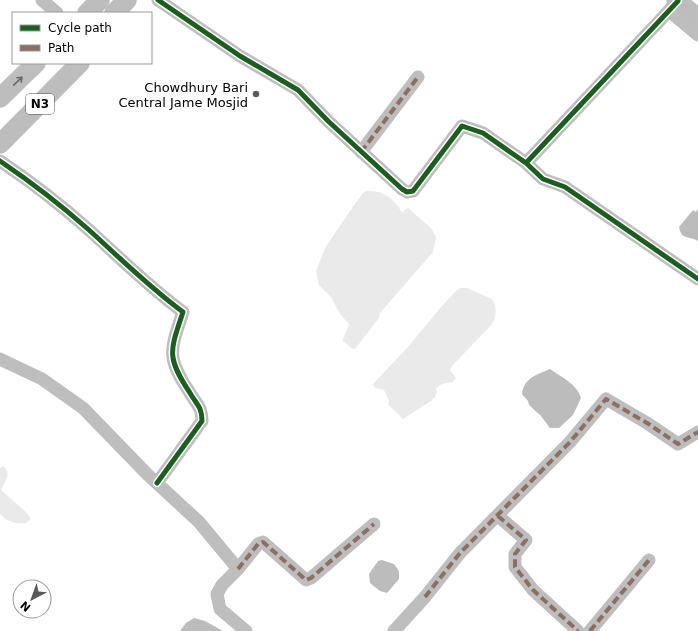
<svg xmlns="http://www.w3.org/2000/svg" width="698" height="631" font-family="'DejaVu Sans',sans-serif">
<style>
.green{fill:#eaeaea}
.water{fill:#bcbcbc}
.lines{fill:none;stroke-linecap:round;stroke-linejoin:round}
.highway-casing{stroke:#dbdbdb;stroke-width:20}
.minor{stroke:#bebebe;stroke-width:13}
.highway{stroke:#bdbdbd;stroke-width:19}
.quiet{stroke:#8d6e63;stroke-width:4;stroke-dasharray:8 4;stroke-linecap:butt}
.cycleway-casing{stroke:#fff;stroke-width:8}
.cycleway{stroke:#1b5e20;stroke-width:5}
.oneway{stroke:#686868}
.poi-dot{fill:#595959;stroke:#fff;stroke-width:1.5}
.labels{text-anchor:middle;dominant-baseline:central;stroke-width:4;stroke-linejoin:round;paint-order:stroke}
.shield{fill:#fff;stroke:#4c4c4c;stroke-width:1}
.shield-label{font-size:12px;font-weight:bold;fill:#000}
.poi-label{font-size:13px;fill:#000;stroke:#fff;text-anchor:end}
</style>
<rect width="100%" height="100%" fill="#fff"/>
<path class="green" d="M366 191C384 190 392 197 402 212L408 208 431 228 436 237 433 252 386 306 380 313 379 318 355 349 351 348 343 341C343 335 348 331 349 324L340 314 331 297 319 285 316 271 325 248 350 211 363 193Z
M461 288H467L492 299C497 308 497 315 492 324L452 366 450 370 456 378 453 382C446 383 440 383 436 389L437 392 435 397 431 401 403 419 388 404 389 401 384 390 375 388 373 384 408 347 441 307 457 290Z
M3 466C13 474 4 481 1 490L27 513 31 519 26 523C17 524 6 522 0 514V468Z"/>
<path class="water" d="M698 209V241C688 235 682 241 679 227L693 210 696 212Z
M550 369C561 377 577 384 581 398L573 415 559 428H550L541 416 529 405 528 401 522 394C524 378 536 375 550 369Z
M382 560 394 564 399 571V579L387 593 380 591 370 583 369 574 378 561Z
M194 618 205 621 223 631H180L186 623Z"/>
<g class="lines">
<g class="highway-casing">
<path id="highway" d="M676 0 698 18
M87 13 100 0
M114 13 127 0
M0 98 36 63
M0 144 80 63"/>
</g>
<path class="minor" d="M42 0 57 13
M158 0 240 56 298 90 328 121 402 189 407 192 413 191 462 126 483 133 526 163
M678 1 526 163 543 179 565 187 698 279
M669 11 698 35
M361 152 418 77
M0 161C31 182 61 205 89 230 120 258 149 287 183 312 170 351 166 357 190 393 197 405 202 407 202 421L157 483
M0 359 42 379 83 408 147 474 199 522 238 569 222 585 217 594 220 609 246 631
M498 516 526 540 515 554V567L533 590 578 631
M238 569 258 544 263 542 306 580 311 578 374 524
M394 631 425 597 460 553 570 442 606 399 647 423 678 444 698 432
M590 631 649 560"/>
<use href="#highway" class="highway"/>
<path class="quiet" d="M361 152 418 77
M498 516 526 540 515 554V567L533 590 578 631
M238 569 258 544 263 542 306 580 311 578 374 524
M425 597 460 553 570 442 606 399 647 423 678 444 698 432
M590 631 649 560"/>
<g class="cycleway-casing">
<path id="cycleway" d="M158 0 240 56 298 90 328 121 402 189 407 192 413 191 462 126 483 133 526 163
M678 1 526 163 543 179 565 187 698 279
M0 161C31 182 61 205 89 230 120 258 149 287 183 312 170 351 166 357 190 393 197 405 202 407 202 421L157 483"/>
</g>
<use href="#cycleway" class="cycleway"/>
</g>
<defs><path id="oneway-shaft" d="M-6 0H5M1.5-3L5.5 0L1.5 3" fill="none" stroke-width="1.6" stroke-linecap="round" stroke-linejoin="round"/></defs>
<use class="oneway" href="#oneway-shaft" transform="translate(18 81) rotate(-44)"/>
<circle class="poi-dot" cx="256" cy="94" r="4"/>
<g class="labels">
<rect class="shield" x="26" y="94" width="28" height="20" rx="3"/>
<g class="shield-label">
<text x="40" y="104">N3</text>
</g>
<g class="poi-label">
<text x="248" y="87">Chowdhury Bari<tspan x="248" dy="15">Central Jame Mosjid</tspan></text>
</g>
</g>
<rect x="12" y="12" width="140" height="52" fill="#ffffff" stroke="#999999"/>
<rect x="20" y="25" width="20" height="6" fill="#1b5e20" stroke="#999999"/>
<text x="48" y="32" font-size="12" fill="#000000">Cycle path</text>
<rect x="20" y="45" width="20" height="6" fill="#8d6e63" stroke="#999999"/>
<text x="48" y="52" font-size="12" fill="#000000">Path</text>
<g transform="translate(32 599) rotate(221)"><circle r="19" fill="#ffffff" stroke="#999999"/>
<path d="M0-3L7 15L0 10L-7 15Z" fill="#595959"/>
<text y="-6" font-size="11" font-weight="bold" text-anchor="middle" fill="#000000">N</text>
</g>
</svg>
